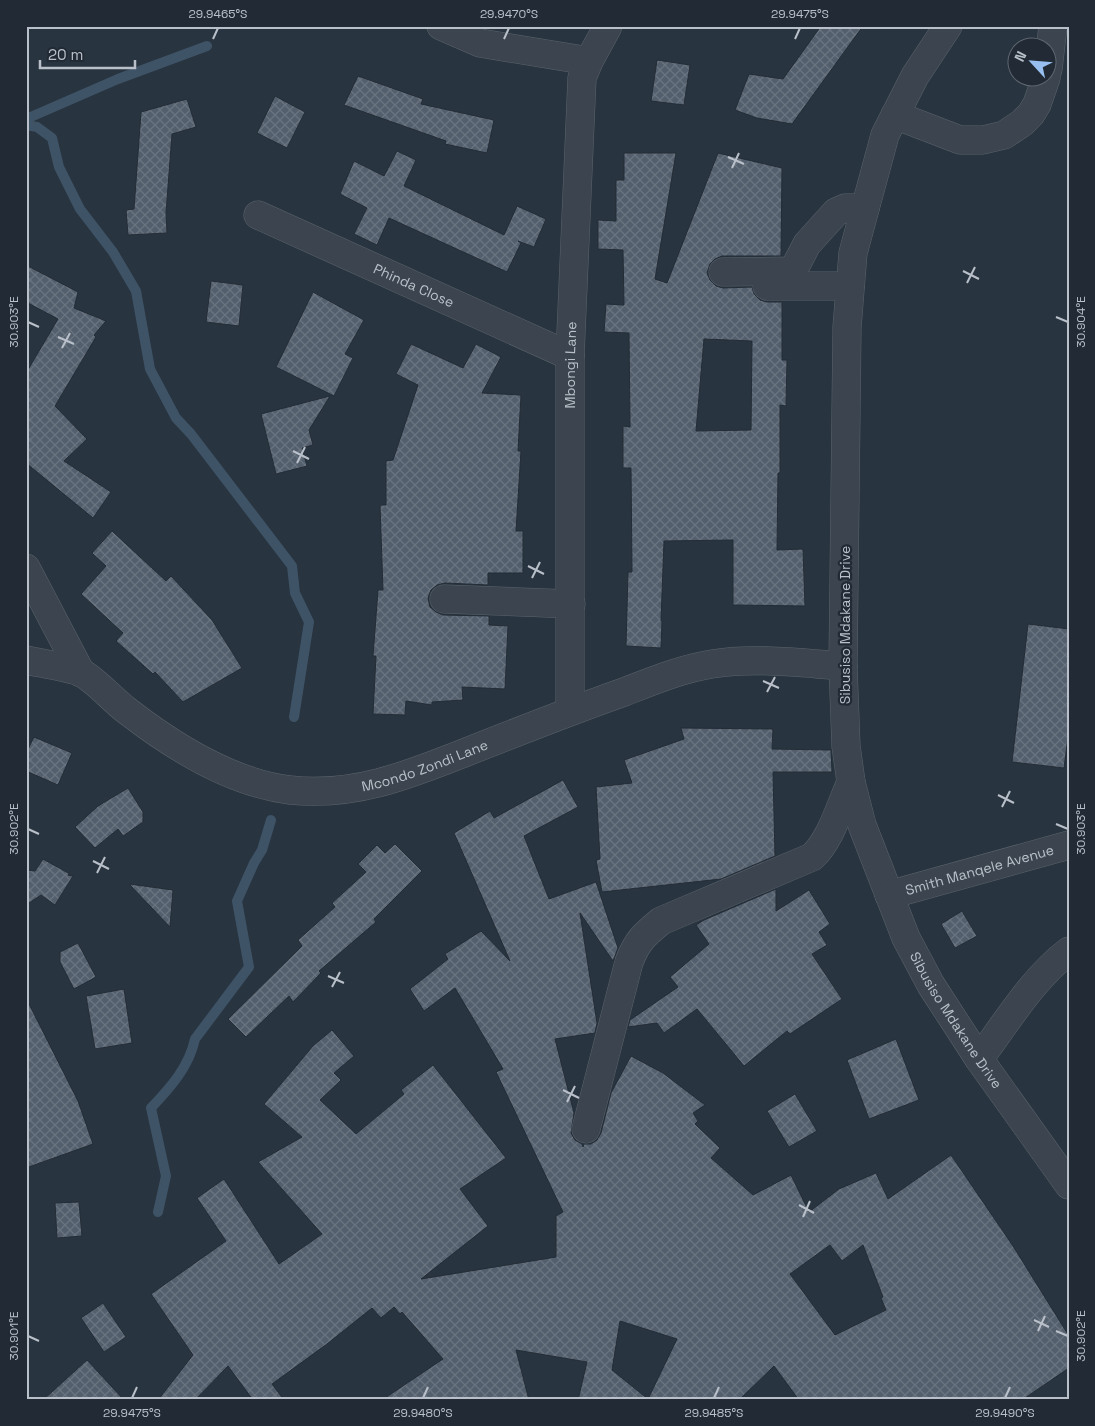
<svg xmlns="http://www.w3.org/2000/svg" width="1095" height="1426" font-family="'Space Grotesk',sans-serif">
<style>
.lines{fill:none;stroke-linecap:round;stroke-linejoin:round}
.stream{stroke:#3f5367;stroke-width:10}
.building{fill:url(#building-cross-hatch);stroke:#232c37;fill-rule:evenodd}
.minor-casing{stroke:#5a636d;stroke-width:29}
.minor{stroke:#3c454f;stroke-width:28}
.ticks{fill:none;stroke:#b9c0ca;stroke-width:2}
.labels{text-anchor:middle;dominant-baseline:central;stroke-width:4.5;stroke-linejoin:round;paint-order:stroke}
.street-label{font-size:14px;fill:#b9c0ca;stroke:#212a35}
.neatline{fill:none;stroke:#b9c0ca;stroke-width:2}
.ticks-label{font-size:12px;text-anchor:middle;fill:#b9c0ca}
</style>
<defs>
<pattern id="building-cross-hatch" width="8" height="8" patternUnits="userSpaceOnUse" patternTransform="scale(1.25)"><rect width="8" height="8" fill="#535f6d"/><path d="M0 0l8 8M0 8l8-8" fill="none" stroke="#6a7480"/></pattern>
</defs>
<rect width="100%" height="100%" fill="#28343f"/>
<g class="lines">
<path class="stream" d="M26 119 118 79 207 46
M26 125 37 127 52 138 59 167 80 209 113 252 136 291 150 369 176 418 191 434 292 566 295 593 309 622 294 717
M158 1212 166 1176 151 1108C170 1088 189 1067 195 1039L249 967 237 901 254 863 262 850 271 820"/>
</g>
<path class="building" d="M821 26H863L792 124 757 118 735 110 749 74 783 79Z
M657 60 690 65 684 105 651 101Z
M358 76 423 99 421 104 494 120 487 153 445 144 446 141 344 105Z
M275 96 305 112 287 148 257 133Z
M187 99 196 127 172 134 166 213 167 233 128 235 126 210 134 209 141 112Z
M397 151 416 160 404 186 504 235 517 206 546 219 534 247 518 241 521 243 507 272 389 218 377 245 354 234 367 208 340 194 354 161 384 176Z
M624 153H676L655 279 667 283 718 153 782 168 781 256H722L715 259 710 264 707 273 710 280 716 286 723 288 752 287 754 294 760 300 767 302H782V360H787L786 406 780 405V473H778L777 550 803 549 805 606 733 605V540L664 541 661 621H662L661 648 626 646 628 572H632L631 468H623V426L630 427 629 333 604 332 606 304 624 305 623 250 598 249V220L616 221V180H624ZM704 339 752 341 751 430 696 431Z
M26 265 78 292 74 308 106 321 94 335 96 337 55 406 87 439 64 461 111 492 93 518 26 463V373L58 319 26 302Z
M211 281 243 285 239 326 206 322Z
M313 292 364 320 345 354 353 358 334 396 276 367Z
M411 344 463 368 476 344 501 357 482 393 521 395 518 451H521L516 531H523V573H488V585L445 583 437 585 431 590 428 598 430 607 436 612 443 615 489 616V625L508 626 505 689 462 687 463 700 432 702V705L406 701 405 715 373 714 376 656H373L378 590H383L380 505H386V461L393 460 418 385 396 374Z
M330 396 309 430 313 445 302 448 307 466 276 474 261 414Z
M112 531 166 581 171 576 212 620 242 668 183 702 155 672 153 674 116 641 123 633 81 594 106 566 92 553Z
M1028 624 1069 629V730L1064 768 1012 762Z
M681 728 773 729 772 749 831 750 832 772H773L775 856 721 879 602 892 596 860 600 859 596 787 632 783 624 760 684 739Z
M34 737 72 753 58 785 26 771V753Z
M563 780 578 807 524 836 549 899 596 882 618 948 613 961 580 913 597 1023 595 1033 555 1039 574 1113 571 1133 575 1140 582 1144 583 1147 584 1144H591L597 1140 601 1133 611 1093 631 1056 663 1073 705 1105 693 1113 698 1121 695 1124 720 1148 711 1158 753 1195 791 1175 809 1212 839 1189 876 1173 888 1199 951 1155 1013 1246 1069 1336V1368L1022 1400H799L774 1366 739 1400H578L587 1362 516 1350 529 1400H382L443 1359 402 1312 400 1314 394 1307 381 1318 372 1308 327 1344 272 1384 284 1400H253L228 1366 195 1400H158L193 1355 151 1294 226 1241 197 1198 224 1179 279 1264 322 1234 258 1162 302 1137 264 1104 313 1046 332 1030 354 1056 334 1073 341 1080 320 1100 356 1134 404 1094 401 1090 433 1065 506 1158 460 1189 488 1226 421 1279 556 1257V1216L563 1212 496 1072 503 1069 455 988 424 1011 410 989 448 959 445 954 481 931 510 961 454 833 490 811 494 818ZM830 1245 842 1261 863 1245 883 1297 881 1298 886 1310 835 1335 790 1274ZM620 1321 677 1339 648 1399 612 1370Z
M128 788 143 812V822L123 836 118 829 95 848 75 827 98 806Z
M395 844 422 871 374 919 376 922 319 971 321 973 293 1002 289 996 246 1037 228 1019 302 946 298 940 335 907 332 903 366 872 358 864 377 845 385 853Z
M43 859 70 874 68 875 73 876 55 905 41 895 26 905V870L35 871Z
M129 884 173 890 170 927Z
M776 889V911L809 890 830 924 819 932 827 945 812 954 842 999 790 1034 787 1031 744 1066 697 1009 664 1033 657 1023 628 1027 630 1020 678 987 670 977 709 944 696 925 704 920Z
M962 911 977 936 955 948 941 924Z
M78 943 96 977 74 989 60 962V952Z
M124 989 132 1043 95 1049 86 996Z
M26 998 78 1101 93 1144 26 1168Z
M896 1039 919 1100 869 1119 847 1060Z
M795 1094 817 1131 789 1147 767 1111Z
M79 1202 82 1236 57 1238 55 1203Z
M103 1303 126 1337 104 1352 81 1318Z
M87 1360 124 1400H43Z"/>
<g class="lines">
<g class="minor-casing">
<g id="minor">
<path d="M441 26 480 43 589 61"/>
<path id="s1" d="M948 26 915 76 885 135 853 253 847 327 843 666 846 746 851 782 862 825 906 938 931 985 979 1059 1069 1185"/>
<path d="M1048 69 1053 26"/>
<path d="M895 115 960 140H983L1004 135 1022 123 1031 114 1037 104 1046 78"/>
<path id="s2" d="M258 215 570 356"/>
<path d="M723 272 790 271 794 269 807 244 836 212 845 208H865"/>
<path d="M767 286H850"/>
<path d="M26 568 81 673"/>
<path d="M444 599 571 604"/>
<path id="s3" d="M26 660C39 663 72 668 82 673 95 680 113 700 126 710 171 745 232 783 290 790 353 797 406 776 464 753 517 732 570 711 624 692 652 681 681 669 712 664 754 657 800 663 843 666"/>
<path id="s4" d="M570 711V356L582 78 589 61 608 26"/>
<path id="s5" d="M889 895 1069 845"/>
<path d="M979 1059C1007 1022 1032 979 1069 951"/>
<path d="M586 1129 629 962C637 941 644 935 661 921L812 857C831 840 840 806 851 782"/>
</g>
</g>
<use href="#minor" class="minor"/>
</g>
<path class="ticks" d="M213 39 218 28M504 39 509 28M795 39 800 28M728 157 744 164M732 168 739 153M963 271 979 279M967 283 975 267M1056 317 1068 322M28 322 39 327M58 337 74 344M62 348 70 333M293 451 309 459M297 463 305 447M528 566 544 574M532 578 540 562M763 681 779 688M767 692 775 677M998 795 1014 803M1002 807 1010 791M1056 824 1068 829M28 829 39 834M93 861 109 869M97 873 105 857M328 976 344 983M332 987 340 972M563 1090 579 1098M567 1102 575 1086M799 1205 814 1213M803 1217 810 1201M1034 1320 1049 1327M1038 1331 1045 1316M1056 1331 1068 1336M28 1336 39 1341M132 1398 137 1387M423 1398 428 1387M714 1398 719 1387M1005 1398 1010 1387"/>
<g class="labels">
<g class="street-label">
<text stroke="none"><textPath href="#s2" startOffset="171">Phinda Close</textPath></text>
<text stroke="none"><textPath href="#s4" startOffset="346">Mbongi Lane</textPath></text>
<text transform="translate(845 625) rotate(-90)">Sibusiso Mdakane Drive</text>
<text stroke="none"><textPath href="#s3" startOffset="438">Mcondo Zondi Lane</textPath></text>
<text stroke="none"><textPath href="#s5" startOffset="94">Smith Manqele Avenue</textPath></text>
<text stroke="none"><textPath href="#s1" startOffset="1040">Sibusiso Mdakane Drive</textPath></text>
</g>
</g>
<rect width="1095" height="1426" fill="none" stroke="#212a35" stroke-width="55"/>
<g transform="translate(1032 62) rotate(296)"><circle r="24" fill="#212a35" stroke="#5e6671"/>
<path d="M0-4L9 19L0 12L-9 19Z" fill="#97c0f0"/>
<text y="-8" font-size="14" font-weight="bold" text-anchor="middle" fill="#b9c0ca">N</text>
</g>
<path d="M40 60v8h95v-8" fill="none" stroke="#b9c0ca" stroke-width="2.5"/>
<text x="48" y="60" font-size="15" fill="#b9c0ca" stroke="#212a35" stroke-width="4" paint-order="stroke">20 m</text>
<rect x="28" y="28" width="1040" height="1370" class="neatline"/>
<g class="ticks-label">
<text x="218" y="18">29.9465°S</text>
<text x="509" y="18">29.9470°S</text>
<text x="800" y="18">29.9475°S</text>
<text transform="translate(14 322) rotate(-90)" y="4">30.903°E</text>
<text transform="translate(1081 322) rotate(-90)" y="4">30.904°E</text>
<text transform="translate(14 829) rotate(-90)" y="4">30.902°E</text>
<text transform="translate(1081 829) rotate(-90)" y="4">30.903°E</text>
<text transform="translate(14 1336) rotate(-90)" y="4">30.901°E</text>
<text transform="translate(1081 1336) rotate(-90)" y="4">30.902°E</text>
<text x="132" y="1417">29.9475°S</text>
<text x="423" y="1417">29.9480°S</text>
<text x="714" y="1417">29.9485°S</text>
<text x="1005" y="1417">29.9490°S</text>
</g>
</svg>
